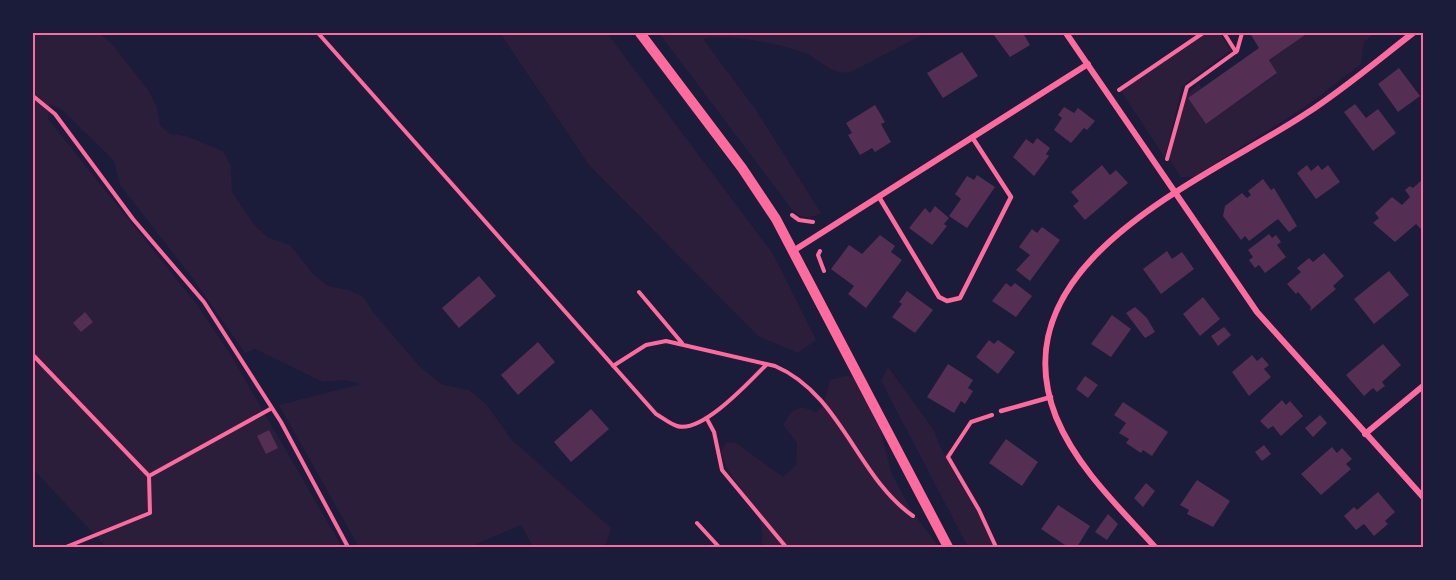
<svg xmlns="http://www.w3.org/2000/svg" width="1456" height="580" font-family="Merriweather,serif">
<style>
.green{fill:#2a1e3b}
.building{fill:#542f53}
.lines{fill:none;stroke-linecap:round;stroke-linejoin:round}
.path{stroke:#ff6b9d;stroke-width:4}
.service{stroke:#ff6b9d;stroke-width:4.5}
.minor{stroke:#ff6b9d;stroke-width:6}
.tertiary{stroke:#ff6b9d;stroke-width:10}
.neatline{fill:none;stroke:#ff6b9d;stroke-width:2}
</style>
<rect width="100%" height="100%" fill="#1b1b3a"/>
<path class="green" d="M33 33H99L113 45 148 90 157 107 160 125 170 134 186 136 223 151 231 166 232 192 255 226 269 238 290 245 314 275 328 286 349 290 363 297 373 312 419 366 441 384 469 390 486 404 511 439 611 528 605 547H533L521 525 469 547H359L279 405 361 384 346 380 323 382 255 349 245 353 191 276 120 185 114 161 61 109 50 104 48 119 197 305 232 357 342 547H106L33 469Z
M500 33H607L773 254 816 340 798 353 758 336 589 165Z
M659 33H926L851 72C833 76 824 63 809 55 789 45 723 32 703 39L756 110 821 213C809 220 798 218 790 207Z
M1206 33H1220L1231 50 1182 86 1165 158 1121 91Z
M1308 33H1375L1364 42 1361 64 1305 107 1194 177H1181L1169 159 1186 96 1199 83 1202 88 1188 98 1206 124 1277 74 1269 60Z
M888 367 933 429 944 455 950 449 954 454 951 457 981 508 999 547H968L881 381Z
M845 376 859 377 874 405 891 472 911 510 939 547 762 546C767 501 729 489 721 451L726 443 735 442 783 477 796 465 797 443 783 425 791 412 802 407 817 412 824 404 830 380Z"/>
<path class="building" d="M995 33H1023L1030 45 1010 57 993 34Z
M1253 33H1308L1269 60 1277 73 1206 124 1188 98 1259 48 1251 35Z
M962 52 978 76 943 98 927 73Z
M1399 68 1420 96 1398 112 1378 84Z
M1355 104 1366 118 1378 109 1396 133 1373 151 1344 112Z
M875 105 885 122 881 124 891 142 875 152 872 148 860 155 848 135 852 133 846 123Z
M1064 107 1074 113 1078 108 1095 121 1087 130 1084 128 1071 143 1054 130 1062 118 1058 115Z
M1037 138 1050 148 1046 154 1049 156 1034 176 1013 157 1026 139 1033 144Z
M1102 165 1110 175 1116 170 1128 183 1085 220 1073 206 1079 201 1071 192Z
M1307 165 1311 171 1318 165 1322 170 1328 165 1340 182 1316 199 1297 173Z
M977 175 995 187 967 228 949 216 961 199 955 194 967 176 974 180Z
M1263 179 1271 190 1274 188 1297 226 1289 232 1278 219 1249 241 1245 236 1241 240 1223 216 1225 206 1242 193 1247 198 1251 195 1248 191Z
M1423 179V231L1416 224 1395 242 1373 223 1379 218 1375 213 1392 197 1402 205 1410 197 1405 190 1410 186 1413 188Z
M935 206 949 218 944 224 947 226 932 245 909 228 925 208 930 213Z
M1042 227 1060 240 1030 281 1016 270 1030 255 1019 247 1032 229 1037 233Z
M1269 234 1272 238 1276 235 1281 242 1277 245 1286 257 1265 273 1259 265 1255 268 1249 260 1253 257 1248 250Z
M880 235 895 246 891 252 902 260 866 308 848 294 854 286 831 269 849 245 862 254Z
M1167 251 1172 259 1182 252 1194 269 1161 294 1143 269Z
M1324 253 1344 276 1333 286 1336 289 1310 311 1311 307 1298 292 1296 294 1287 284 1301 272 1297 268 1309 258 1313 262Z
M1389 271 1409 295 1374 324 1354 299Z
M479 276 496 296 459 328 442 308Z
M1006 283 1011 287 1015 283 1032 296 1016 317 992 301Z
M907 291 933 310 915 333 892 317 902 304 899 302Z
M1203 297 1220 319 1200 336 1183 314Z
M1135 307 1147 318 1155 332 1145 338 1126 313Z
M85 312 93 322 81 332 73 323Z
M1112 315 1131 329 1111 357 1091 344Z
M1224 327 1231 335 1218 346 1211 336Z
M989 340 994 344 998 340 1015 352 998 374 976 357Z
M538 342 555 362 518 395 501 375Z
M1383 344 1401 365 1382 382 1385 386 1377 392 1373 388 1364 396 1346 375Z
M1252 355 1257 361 1262 357 1269 365 1264 369 1271 377 1249 396 1232 372Z
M948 364 973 380 968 388 973 391 965 404 961 401 954 413 927 397Z
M1085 376 1098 385 1088 398 1076 389Z
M1282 400 1286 405 1290 401 1303 416 1281 436 1273 426 1268 429 1260 421Z
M1123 402 1168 432 1152 456 1143 450 1141 453 1126 443 1129 439 1119 433 1126 423 1114 415Z
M591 409 609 429 571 462 554 442Z
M1320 415 1327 423 1313 437 1305 428Z
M269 430 278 448 266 454 257 436Z
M1006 439 1038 462 1022 486 989 463Z
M1264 445 1271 454 1262 461 1255 452Z
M1332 447 1337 453 1342 448 1352 459 1346 464 1351 469 1321 495 1301 474Z
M1197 480 1230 501 1213 527 1187 514 1189 510 1180 505Z
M1146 483 1155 491 1143 507 1134 498Z
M1378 492 1395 512 1385 521 1388 524 1374 536 1364 524 1356 530 1344 516 1354 507 1357 510Z
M1058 505 1090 526 1077 547H1068L1041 529Z
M1108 514 1118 524 1107 540 1095 532Z"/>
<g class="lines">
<path class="path" d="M318 33 656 414C663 418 670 424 677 426 702 434 750 381 767 364
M1224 33 1236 52
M1119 90 1203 33
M33 96 55 114 133 219 204 302 281 422 348 547
M1167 159 1187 87 1237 51 1242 33
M792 215 799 220 813 222
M820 251 818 255 824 271
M639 292 682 343
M33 355 149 476
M613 366 646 345 666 341 775 366C841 394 857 477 913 516
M992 415 971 422 948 457 979 510 996 547
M707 419 714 432 722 470 786 547
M697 523 719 547
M66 547 150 513 149 476 272 408"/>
<path class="service" d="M879 197 939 297 947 301 960 298 1011 197 972 137
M1001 411 1051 397"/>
<path class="minor" d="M1066 33 1257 312 1423 497
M793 251 1088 64
M1365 434 1423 386
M1155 547C1119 507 1077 468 1056 417 995 261 1208 179 1307 113 1344 89 1378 60 1413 33"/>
<path class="tertiary" d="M640 33 742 168 776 219 948 547"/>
</g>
<rect width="1456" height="580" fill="none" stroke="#1b1b3a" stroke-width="69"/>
<rect x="34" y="34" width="1388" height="512" class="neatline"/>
</svg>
